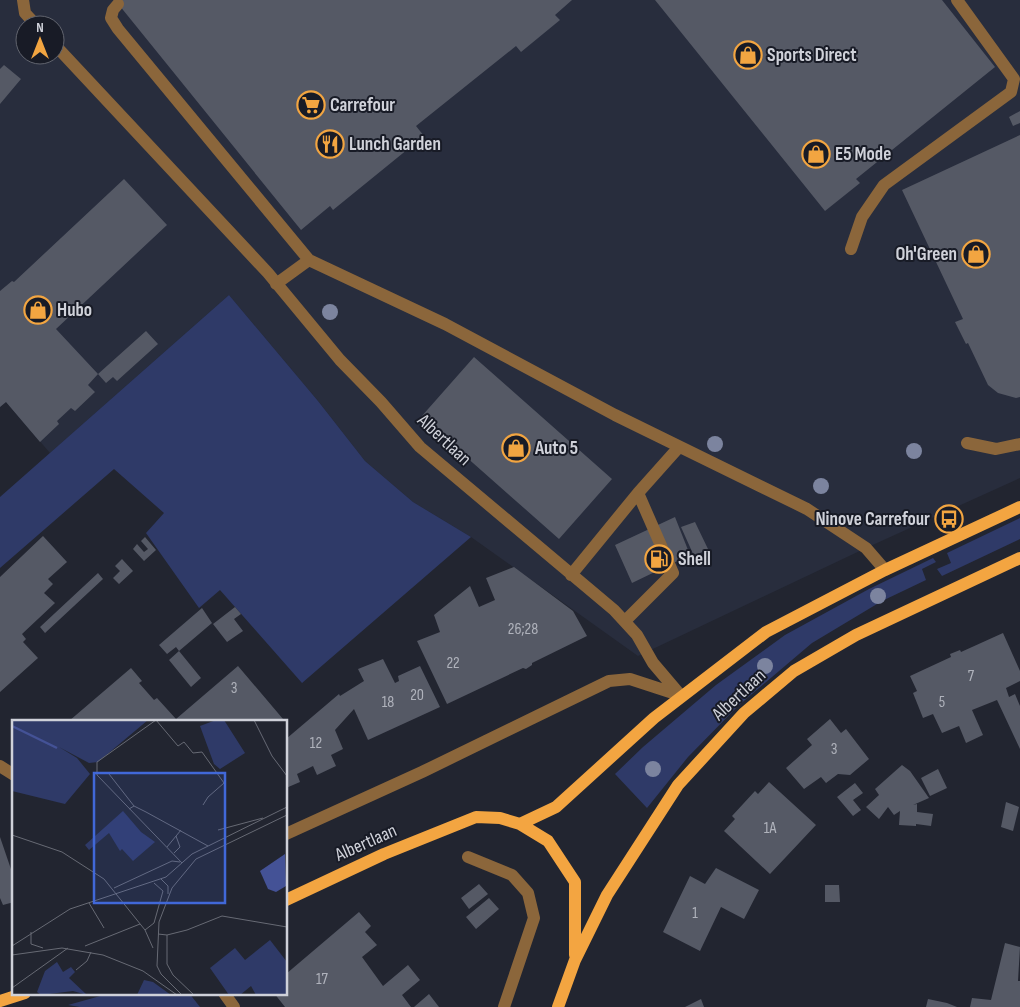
<svg xmlns="http://www.w3.org/2000/svg" width="1020" height="1007" font-family="'Sofia Sans Condensed',sans-serif">
<style>
.built{fill:#282d3d;fill-rule:evenodd}
.green{fill:#2f3a68}
.building{fill:#555965}
.lines{fill:none;stroke-linecap:round;stroke-linejoin:round}
.minor{stroke:#8b663b;stroke-width:12}
.major{stroke:#f3a541;stroke-width:12}
.tree{fill:#7c849f}
.labels{text-anchor:middle;dominant-baseline:central;stroke-width:4;stroke-linejoin:round;paint-order:stroke}
.number-label{font-size:16px;fill:#b0b3bc}
.poi-label{font-size:19px;font-weight:bold;fill:#cfd1d9;stroke:#181b26;text-anchor:start}
.street-label{font-size:19px;fill:#cfd1d9;stroke:#181b26}
.inset-river{fill:none;stroke:#445296;stroke-width:2.5}
.inset-road{fill:none;stroke:#676a74;stroke-width:1}
.view{fill:#4168d8;fill-opacity:0.15;stroke:#4168d8;stroke-width:2.5}
.inset-edge{fill:none;stroke:#cfd1d9;stroke-width:2.5}
</style>
<rect width="100%" height="100%" fill="#222530"/>
<path class="built" d="M0 0H1020V478L866 548 638 656 471 537 413 502 365 461 318 401 229 295 50 453 6 402 0 407ZM25 25H55V55H25Z"/>
<path class="green" d="M229 295 318 401 365 461 413 502 471 537 302 683 220 590 199 608 146 533 164 513 114 469 0 568V497Z
M1020 518V539L942 576 937 569 951 563 947 553Z
M933 558 936 562 922 569 926 580 882 601 812 643 738 706 688 757 647 808 615 774 643 747 716 685 785 635 869 589Z
M111 993H189L200 1007H80L68 1005Z"/>
<path class="building" d="M115 0H572L555 15 560 20 521 52 516 46 416 126 424 136 333 210 330 206 301 230Z
M655 0H942L995 67 856 179 860 183 825 211Z
M4 65 21 79 0 104V69Z
M1020 111V123L1013 126 1009 117Z
M1020 135V397L1016 398 998 393 988 385 968 343 966 344 955 322 963 319 902 190Z
M124 179 167 225 56 329 98 374 88 385 95 392 75 411 71 408 57 421 59 424 40 442 6 402 0 407V291L12 281 14 282Z
M146 331 158 344 117 381 113 377 106 383 98 374Z
M474 357 612 479 559 539 421 417Z
M675 517 690 555 632 583 615 545Z
M695 522 708 549 694 556 681 527Z
M43 536 67 562 48 579 53 584 44 593 55 603 22 634 26 639 23 642 38 658 0 692V577Z
M145 537 156 550 144 561 133 549 137 544 144 552 148 549 141 541Z
M122 559 133 571 119 584 113 578 120 571 115 566Z
M514 567 573 611 587 636 532 663V665L526 669 523 668 447 704 417 641 440 632 434 615 470 586 479 607 495 600 486 578Z
M98 573 103 579 45 633 40 627Z
M235 607 241 614 234 619 243 631 227 642 213 624Z
M202 608 212 623 179 651 176 647 167 654 159 645Z
M1003 633 1020 671V681L1006 688 1009 697 1015 694 1020 706V749L997 700 972 710 983 735 966 743 959 726 942 733 933 714 923 718 913 693 917 691 910 676 951 657 950 654 960 650 961 652Z
M179 651 201 678 191 687 169 660Z
M383 659 395 683 399 681 398 676 420 666 440 707 368 740 354 709 335 730 343 749 331 755 336 766 317 775 313 766 297 774 300 782 286 788V739L339 694 340 696 364 681 358 669Z
M238 666 283 719 281 721H69L131 668 142 681 139 683 154 700 157 698 176 719Z
M830 719 841 733 846 729 869 759 850 775 838 774 826 783 821 777 804 789 786 768 812 745 807 739Z
M902 765 910 771 929 798 913 805 917 804V812L933 814 931 826 916 824V826L899 825 900 811 894 815 888 807 879 819 866 807 879 795 875 789Z
M938 769 947 788 930 796 921 778Z
M769 782 816 825 770 874 724 831 735 819 732 816 755 791 758 794Z
M855 783 863 793 853 800 861 810 853 816 837 797Z
M1006 802 1019 807 1013 831 1001 827Z
M0 837 14 878V902L3 905 0 898Z
M716 868 759 890 744 919 721 907 700 951 663 932 690 876 705 884Z
M479 884 488 894 469 909 461 898Z
M825 885H839L840 902H825Z
M489 898 499 909 476 929 466 917Z
M359 912 371 926 365 932 377 945 362 957 383 986 408 965 420 980 402 995 411 1007H285L274 993H286V974Z
M1005 943 1020 947 1018 981H1020V1007H970L972 998 991 1000Z
M429 994 439 1007H414Z
M701 999 704 1007H685Z
M928 999 947 1003 957 1007H926Z"/>
<g class="lines">
<path class="minor" d="M23 0 25 13 36 25
M118 4 113 10 111 18 118 29 309 260
M55 45 268 273 340 360 381 402 420 447 614 610 637 635 653 663 681 696
M851 249 862 217 884 185 1011 92 1014 79 957 0
M276 284 309 260 445 324 615 415 807 509 866 548 885 570
M967 443 996 449 1020 444
M571 575 638 493 679 447
M625 621 673 573 638 493
M0 766 14 775
M286 834 422 772 609 681 630 679 679 695
M468 857 512 875 528 893 534 918 504 1007
M224 993 234 1007"/>
<path class="major" d="M520 824 556 807 654 718 766 632 885 570 1020 507
M286 900 384 854 476 817 500 818 520 824 548 841 575 882V955
M0 1001 25 993
M558 1007 575 960 607 895 678 785 744 713 794 671 856 635 1020 558"/>
</g>
<g class="tree">
<circle cx="330" cy="312" r="8"/>
<circle cx="715" cy="444" r="8"/>
<circle cx="914" cy="451" r="8"/>
<circle cx="821" cy="486" r="8"/>
<circle cx="878" cy="596" r="8"/>
<circle cx="765" cy="666" r="8"/>
<circle cx="653" cy="769" r="8"/>
</g>
<defs>
<g id="shop-ring" transform="scale(1.4375)"><circle r="9.5" fill="#181b26" stroke="#f2a541" stroke-width="1.5"/><path d="M-5-2.5h2.3a2.7 3.5 0 0 1 5.4 0H5L5.5 6h-11ZM-1.5-2.5h3a1.5 2.3 0 0 0-3 0Z" fill="#f2a541"/></g>
<g id="supermarket-ring" transform="scale(1.4375)"><circle r="9.5" fill="#181b26" stroke="#f2a541" stroke-width="1.5"/><path d="M-6-5.5h2.5l.6 2H6L4.5 2H-2.5L-4.4-4H-6ZM-1.5 3.2a1.3 1.3 0 1 0 .1 0ZM3 3.2a1.3 1.3 0 1 0 .1 0Z" fill="#f2a541"/></g>
<g id="restaurant-ring" transform="scale(1.4375)"><circle r="9.5" fill="#181b26" stroke="#f2a541" stroke-width="1.5"/><path d="M-5-6h1v4h1v-4h1v4h1v-4h1v5L-1.5 .5V6h-2V.5L-5-1ZM5-6V6H3V1.5H1.5Q1.5-4 5-6Z" fill="#f2a541"/></g>
<g id="bus-ring" transform="scale(1.4375)"><circle r="9.5" fill="#181b26" stroke="#f2a541" stroke-width="1.5"/><path d="M-5-6H5V4H4V6H2V4H-2V6H-4V4H-5ZM-3.5-4V0h7V-4ZM-3.5 1.2v1.5H-2V1.2ZM2 1.2v1.5H3.5V1.2Z" fill="#f2a541"/></g>
<g id="fuel-ring" transform="scale(1.4375)"><circle r="9.5" fill="#181b26" stroke="#f2a541" stroke-width="1.5"/><path d="M-5.5-6h7V0h2V4h1.3V-2.5L3-4.5l.8-.8L6-3V5H2.5V1h-1V6h-7ZM-4.2-4.7v3.2H.2V-4.7Z" fill="#f2a541"/></g>
</defs>
<g fill-rule="evenodd">
<use href="#shop-ring" x="748" y="55"/>
<use href="#supermarket-ring" x="311" y="105"/>
<use href="#restaurant-ring" x="330" y="144"/>
<use href="#shop-ring" x="816" y="154"/>
<use href="#shop-ring" x="976" y="254"/>
<use href="#shop-ring" x="38" y="310"/>
<use href="#shop-ring" x="516" y="448"/>
<use href="#bus-ring" x="949" y="519"/>
<use href="#fuel-ring" x="659" y="559"/>
</g>
<g class="labels">
<g class="number-label">
<text x="523" y="629">26;28</text>
<text x="453" y="663">22</text>
<text x="971" y="676">7</text>
<text x="234" y="688">3</text>
<text x="417" y="695">20</text>
<text x="388" y="702">18</text>
<text x="942" y="702">5</text>
<text x="316" y="743">12</text>
<text x="834" y="749">3</text>
<text x="770" y="828">1A</text>
<text x="695" y="913">1</text>
<text x="322" y="979">17</text>
</g>
<g class="poi-label">
<text x="767" y="55">Sports Direct</text>
<text x="330" y="105">Carrefour</text>
<text x="349" y="144">Lunch Garden</text>
<text x="835" y="154">E5 Mode</text>
<text x="957" y="254" text-anchor="end">Oh'Green</text>
<text x="57" y="310">Hubo</text>
<text x="535" y="448">Auto 5</text>
<text x="930" y="519" text-anchor="end">Ninove Carrefour</text>
<text x="678" y="559">Shell</text>
</g>
<g class="street-label">
<text transform="translate(444 440) rotate(43)">Albertlaan</text>
<text transform="translate(739 695) rotate(-43)">Albertlaan</text>
<text transform="translate(366 843) rotate(-24)">Albertlaan</text>
</g>
</g>
<g transform="translate(12 720)">
<rect width="275" height="275" fill="#222530"/>
<path d="M0 0H136L86 42 77 43 47 27 65 38 78 54 53 84 0 71ZM204 0H212L233 33 208 49 202 44 188 6ZM111 91 129 112 143 122 121 141 110 129 108 131 97 113 77 130 73 125ZM258 220 275 242V275H244L239 266 228 275H217L198 248 223 228 233 240ZM45 242 51 252 59 247 63 252 57 258 75 275 61 271 29 275 25 272 33 251ZM132 260 141 262 159 275H125Z" fill="#2f3a68"/>
<path d="M273 134 274 166 264 172 256 169 248 151Z" fill="#445296"/>
<path class="inset-river" d="M0 6 45 28"/>
<path class="inset-road" d="M242 0 260 36 275 56M97 54 122 86M117 89 122 86 134 92 196 126M206 110 251 98M0 115 50 132 92 159 133 210 141 228M155 127 169 110M162 133 168 127 164 116M170 143 85 55V42L144 0 166 26 172 22 181 33 190 32 212 63 196 77 191 85M149 159 156 166V174M102 168 160 141 168 142M77 183 92 208M133 210 142 203 151 171 142 163M19 212V224L31 228M146 214 155 215 175 210 210 196 275 207M155 215V244L161 255 182 275M0 226 58 189 154 157 180 134 275 87M73 226 128 204M0 235 50 228 91 235 131 251 165 275M64 250 75 241 79 232M0 268 56 228M170 275 149 254 145 246 147 202 160 168 184 139 275 95"/>
<path class="view" d="M82 53H213V183H82Z"/>
<rect width="275" height="275" class="inset-edge"/>
</g>
<g transform="translate(40 40)"><circle r="24" fill="#181b26" stroke="#61646e"/>
<path d="M0-4L9 19L0 12L-9 19Z" fill="#f2a541"/>
<text y="-8" font-size="14" font-weight="bold" text-anchor="middle" fill="#cfd1d9">N</text>
</g>
</svg>
